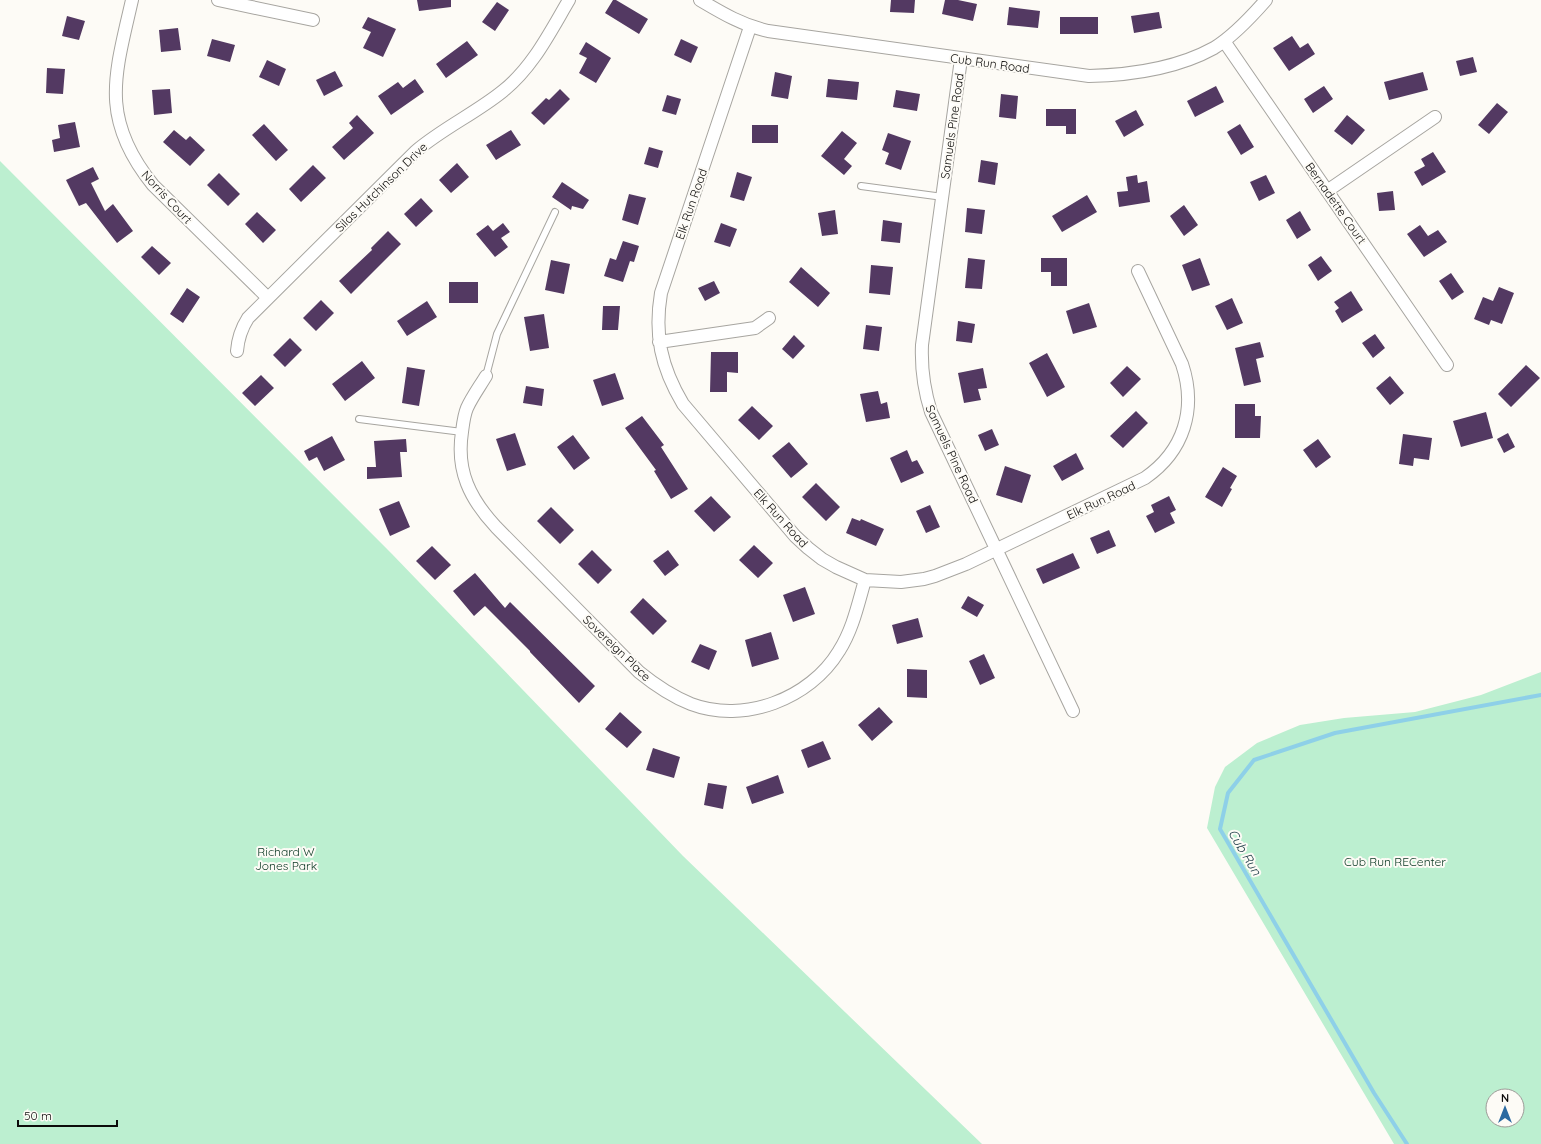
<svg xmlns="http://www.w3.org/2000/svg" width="1541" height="1144" font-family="Quicksand,sans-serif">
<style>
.green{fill:#bcefd0;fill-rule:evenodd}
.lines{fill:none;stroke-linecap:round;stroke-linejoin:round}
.stream{stroke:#8ed0e8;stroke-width:4}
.building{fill:#533962}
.service-casing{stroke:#a7a5a0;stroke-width:8}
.minor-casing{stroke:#a7a5a0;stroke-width:14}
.service{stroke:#fff;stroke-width:6}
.minor{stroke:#fff;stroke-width:12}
.labels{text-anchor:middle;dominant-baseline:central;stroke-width:4;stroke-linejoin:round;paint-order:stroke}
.street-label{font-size:12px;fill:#0c0b0a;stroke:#fdfbf6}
.park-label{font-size:12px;fill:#083621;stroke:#fdfbf6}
.water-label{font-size:13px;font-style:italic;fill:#193944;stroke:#fdfbf6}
</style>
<rect width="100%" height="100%" fill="#fdfbf6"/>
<path class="green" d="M0 161 392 554 683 856 982 1144H0Z
M1541 672V1144H1394L1207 828 1215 787 1225 767 1257 743 1300 725 1344 718 1415 712 1481 695ZM1493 1096H1517V1120H1493Z"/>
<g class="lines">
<path class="stream" d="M1407 1144 1374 1093 1220 829 1228 793 1254 760 1335 733 1541 695"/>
</g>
<path class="building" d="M417 0H451V7L419 11Z
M613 0H616L648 19 639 34 605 13Z
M891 0H915L914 13 890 12Z
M945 0H958L977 4 973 21 942 14Z
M497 2 509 10 495 31 482 22Z
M1009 7 1040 11 1038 28 1007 25Z
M1159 12 1162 28 1134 33 1131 16Z
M67 16 85 21 79 40 62 36Z
M368 17 396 29 383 57 363 48 371 32 362 28Z
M1060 17H1098V34H1060Z
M178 28 181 50 161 52 159 30Z
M1292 36 1300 48 1308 43 1315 54 1289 71 1273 48Z
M212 39 235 45 230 62 207 56Z
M681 39 698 47 691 63 674 55Z
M467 41 478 55 446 78 436 64Z
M586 42 611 58 596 83 579 73 587 58 579 54Z
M1473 57 1477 72 1460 76 1456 61Z
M267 60 286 69 279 86 259 77Z
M47 68 65 69 63 94 46 93Z
M335 71 343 86 324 96 316 80Z
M775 72 792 76 788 99 771 96Z
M1423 72 1428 90 1389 100 1384 82Z
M415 79 424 92 391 115 378 96 398 82 403 88Z
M828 79 859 82 857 100 826 97Z
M1216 86 1224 102 1195 117 1187 101Z
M1324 86 1333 99 1313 113 1304 99Z
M170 89 172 113 154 115 152 90Z
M560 89 570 99 544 125 531 113 546 98 549 100Z
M896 90 920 94 917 111 893 107Z
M1001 94 1018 96 1016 119 999 117Z
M667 95 681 99 676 115 662 111Z
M1497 103 1508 112 1489 134 1478 125Z
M1046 109H1076V134H1066V126H1046Z
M1136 110 1144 125 1124 137 1115 121Z
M357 115 374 133 344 160 332 147 353 128 349 123Z
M1347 115 1365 130 1352 145 1334 131Z
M75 122 80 147 54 152 52 140 60 138 58 125Z
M264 124 288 150 276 161 252 135Z
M1240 124 1254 147 1241 155 1227 132Z
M752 125H778V143H752Z
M174 130 186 140 190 136 205 150 190 166 163 142Z
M511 130 521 145 496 160 486 145Z
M842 131 857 143 844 159 852 166 844 175 821 156Z
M888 133 911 141 901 170 885 164 889 153 882 150Z
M649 147 663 151 658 168 644 164Z
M1433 152 1446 172 1422 186 1414 172 1425 166 1421 159Z
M981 160 998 163 995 185 978 182Z
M457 163 469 177 451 193 439 180Z
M313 165 326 178 301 202 289 189Z
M93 167 99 179 91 183 105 211 113 204 133 231 117 243 86 203 79 206 66 180Z
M737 172 752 177 744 201 730 197Z
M219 173 240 194 228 206 207 185Z
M1137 175 1138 183 1147 181 1150 202 1119 207 1117 192 1128 191 1126 177Z
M1266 175 1275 193 1259 201 1250 182Z
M562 182 589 200 583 209 572 206 571 210 552 197Z
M1393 191 1395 210 1379 211 1377 193Z
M629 194 646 198 638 225 622 220Z
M1087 195 1097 212 1062 232 1052 216Z
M421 198 433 211 416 227 404 214Z
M1184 205 1198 225 1184 236 1170 216Z
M967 208 985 210 982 234 965 232Z
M835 210 838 234 822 236 818 213Z
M1300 211 1311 230 1297 239 1286 220Z
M257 212 276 230 263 243 245 224Z
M883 220 902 223 900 243 881 241Z
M503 223 510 232 501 238 508 247 495 257 476 234 488 225 493 231Z
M721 223 737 229 730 247 714 242Z
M1420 225 1428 236 1438 230 1447 242 1424 257 1407 234Z
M388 231 401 244 351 294 339 281 372 250 371 248Z
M623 241 639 246 634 262 630 261 623 282 604 276 610 258 616 260Z
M152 246 171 263 159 275 141 257Z
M1321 256 1332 271 1318 281 1308 265Z
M968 258 985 260 982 289 965 288Z
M1041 258H1067V286H1051V272H1041Z
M1200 258 1210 285 1192 291 1182 265Z
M551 260 570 264 564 294 545 290Z
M871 265 893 267 890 295 869 293Z
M801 267 830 293 818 307 789 282Z
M1451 273 1464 292 1452 300 1439 281Z
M714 281 720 293 705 301 698 288Z
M449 282H478V303H449Z
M1499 287 1514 293 1502 324 1491 320 1489 325 1474 319 1483 297 1493 301Z
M187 288 200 297 183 323 170 314Z
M1351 291 1363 310 1342 323 1335 311 1339 308 1334 302Z
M1232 298 1243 323 1227 330 1215 306Z
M321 300 334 313 316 331 303 318Z
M427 301 437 317 407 336 397 321Z
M1089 303 1097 327 1073 334 1066 311Z
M603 306H620L618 330H602Z
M544 314 549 348 530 351 524 317Z
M958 321 975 324 972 343 956 341Z
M866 325 882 327 879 351 863 349Z
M1375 334 1385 348 1373 358 1362 343Z
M794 335 805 346 793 359 782 349Z
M290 338 302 350 285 367 273 355Z
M1260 342 1264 357 1256 359 1261 382 1244 386 1235 348Z
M711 352H738V373L727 372V392H710Z
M1047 353 1065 387 1047 397 1029 363Z
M362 361 375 378 345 401 332 384Z
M1526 365 1540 378 1511 407 1498 394Z
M1127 366 1141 379 1123 397 1110 383Z
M407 367 425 370 419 406 402 403Z
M983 368 987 388 978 389 981 400 964 403 958 373Z
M615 373 624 399 602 406 593 380Z
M261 375 274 388 255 406 242 393Z
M1390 376 1404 393 1390 405 1376 388Z
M526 386 544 389 542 406 523 403Z
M878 391 881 404 887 402 890 418 866 422 860 394Z
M1235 404H1255V416H1261L1260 438H1235Z
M752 406 773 426 759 440 738 420Z
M1136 411 1148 423 1123 448 1110 436Z
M1486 412 1493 438 1461 447 1453 421Z
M642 416 664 445 661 447 688 489 671 499 654 471 656 470 625 428Z
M992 429 999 445 985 451 978 435Z
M515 433 526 465 507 471 496 439Z
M1508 433 1515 447 1504 453 1497 439Z
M1403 434 1432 438 1429 460 1414 458 1413 466 1399 464Z
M573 435 590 458 574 470 557 447Z
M332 436 345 460 324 471 317 457 309 461 304 451Z
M406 439 407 452H400L402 477 367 479V467H376L374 441Z
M1318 439 1331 457 1316 468 1303 450Z
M789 442 808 464 791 478 772 456Z
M907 450 912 462 917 460 924 473 901 483 890 458Z
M1076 453 1084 469 1062 481 1053 466Z
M1005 466 1031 475 1022 503 996 495Z
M1223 467 1237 476 1230 488 1232 489 1222 507 1205 497Z
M816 483 840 507 826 521 802 497Z
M711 496 731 517 714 532 694 511Z
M1169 496 1176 510 1170 513 1175 523 1155 533 1146 516 1154 512 1151 505Z
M399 501 410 527 390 536 379 509Z
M930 505 940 527 926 533 916 511Z
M551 507 574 530 560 544 537 521Z
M852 518 860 521 861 519 884 529 876 546 846 533Z
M1109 530 1116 546 1097 554 1090 538Z
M754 545 773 563 758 578 739 560Z
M432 546 451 565 435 580 416 561Z
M592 550 612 570 598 584 578 564Z
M668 550 679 565 665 576 653 561Z
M1073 553 1080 568 1043 584 1036 569Z
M475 573 505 608 510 602 595 686 579 703 530 652V651L485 606 474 616 453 591Z
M805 587 815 614 793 622 783 595Z
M968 596 984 605 977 617 961 608Z
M643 598 667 621 653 635 630 612Z
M918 618 923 637 897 644 892 625Z
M771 632 779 659 752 667 745 640Z
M700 644 717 651 709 670 691 662Z
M984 654 995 678 980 685 969 661Z
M907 669 927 670V698L907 697Z
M879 707 893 722 872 741 858 725Z
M620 712 642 732 627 748 605 729Z
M823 741 831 759 808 768 801 750Z
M653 748 680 757 674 778 646 770Z
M778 775 784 793 752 804 746 787Z
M708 783 727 786 723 809 704 805Z"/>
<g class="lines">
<g class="service-casing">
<path id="service" d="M861 186 943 197
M486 376 497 334 555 212
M359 419 462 432"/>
</g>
<g class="minor-casing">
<path id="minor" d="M132 0C115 75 99 118 153 185L268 298
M218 0 313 20
M700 0C722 13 742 25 768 31L1089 76C1132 75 1176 69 1214 48 1232 37 1252 16 1266 0
M750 27 661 293C654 335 661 367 683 404L795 536 808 548 822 559 836 567 865 580 901 582 924 579 935 576 966 564 1145 478C1184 451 1197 409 1182 364L1138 271
M1224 41 1447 365
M961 59 922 345C921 369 924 390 931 412L1073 711
M1327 191 1435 117
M659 342 755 328 769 318
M237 351C238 338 241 329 248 318L416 151C443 128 476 113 503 91 533 67 550 32 569 0
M486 376C480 386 472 397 467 408 464 415 463 424 462 432 456 471 470 499 496 527L639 672C655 685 671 696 691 704 744 724 810 699 839 651 853 629 858 604 865 580"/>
</g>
<use href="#service" class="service"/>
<use href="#minor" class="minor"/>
</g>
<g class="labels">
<g class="street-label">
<text transform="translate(990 63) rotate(8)">Cub Run Road</text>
<text transform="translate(952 126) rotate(-82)">Samuels Pine Road</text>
<text transform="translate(381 187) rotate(-44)">Silas Hutchinson Drive</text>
<text transform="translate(167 197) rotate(47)">Norris Court</text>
<text transform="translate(1336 203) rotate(55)">Bernadette Court</text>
<text transform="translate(691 204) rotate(-71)">Elk Run Road</text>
<text transform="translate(952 454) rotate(65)">Samuels Pine Road</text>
<text transform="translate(1101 500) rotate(-25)">Elk Run Road</text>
<text transform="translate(781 518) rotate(48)">Elk Run Road</text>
<text transform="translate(617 648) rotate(44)">Sovereign Place</text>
</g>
<g class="park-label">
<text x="286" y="851">Richard W<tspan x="286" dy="14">Jones Park</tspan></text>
<text x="1395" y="861">Cub Run RECenter</text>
</g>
<g class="water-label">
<text transform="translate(1245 852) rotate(59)">Cub Run</text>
</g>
</g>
<g transform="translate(1505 1108)"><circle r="19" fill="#fdfbf6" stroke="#9d9b98"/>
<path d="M0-3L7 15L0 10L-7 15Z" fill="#2b6aa1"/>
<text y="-6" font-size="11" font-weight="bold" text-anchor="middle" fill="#0c0b0a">N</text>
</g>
<path d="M18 1120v6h99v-6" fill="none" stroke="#0c0b0a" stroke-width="2"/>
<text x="24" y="1120" font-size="12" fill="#0c0b0a" stroke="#fdfbf6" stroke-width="3" paint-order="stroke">50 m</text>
</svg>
